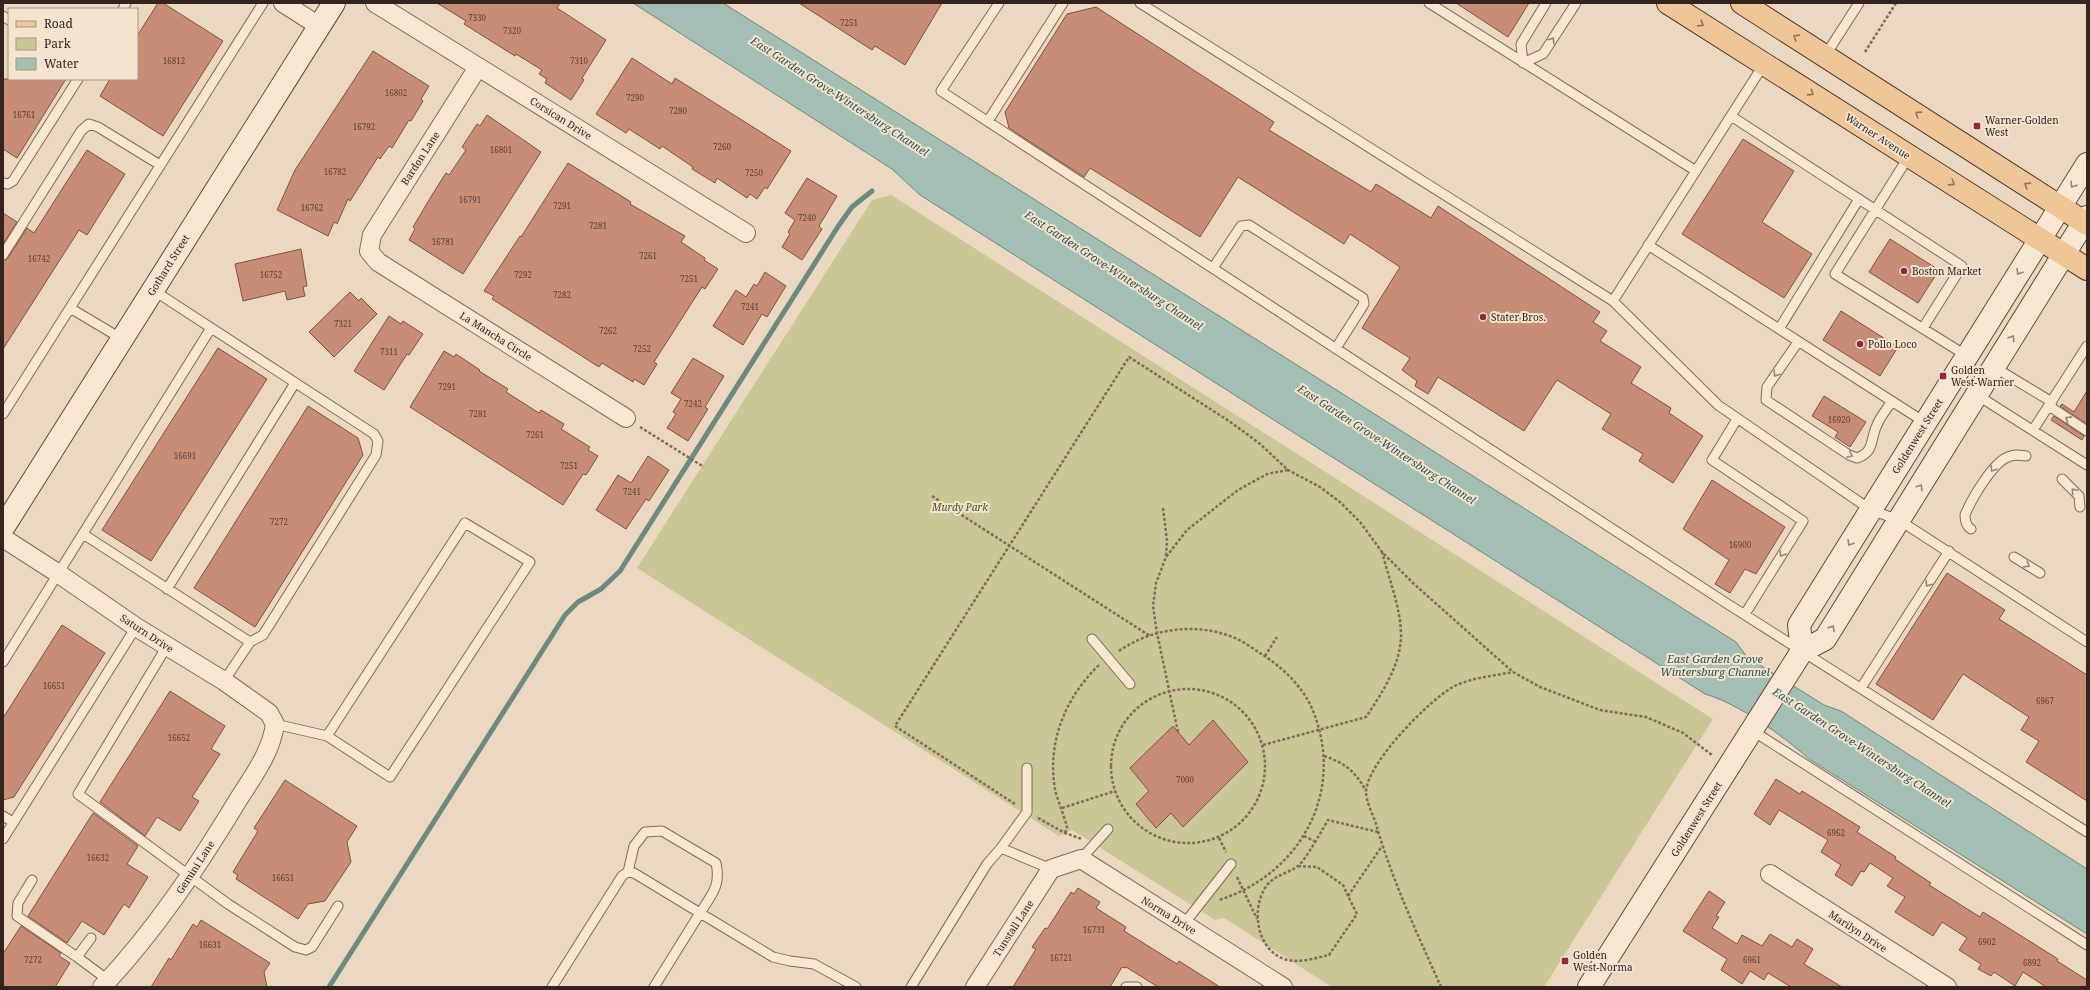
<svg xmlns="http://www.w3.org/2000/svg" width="2090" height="990" font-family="'Noto Serif',serif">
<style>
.green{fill:#c9c795}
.water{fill:#a3beb2;stroke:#6a8b7e}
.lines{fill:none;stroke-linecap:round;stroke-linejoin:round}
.stream{stroke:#6a8b7e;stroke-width:5}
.building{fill:#c88d77;stroke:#825040}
.lane-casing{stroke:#846959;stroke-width:11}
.street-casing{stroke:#846959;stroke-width:20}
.secondary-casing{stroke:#654b3c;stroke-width:24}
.primary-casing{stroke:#51392d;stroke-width:24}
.path{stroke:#846959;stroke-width:2.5;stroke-dasharray:3 2;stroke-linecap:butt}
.lane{stroke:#f7e7d2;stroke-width:9}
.street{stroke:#f7e7d2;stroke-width:18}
.secondary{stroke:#f7e7d2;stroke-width:22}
.primary{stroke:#eec698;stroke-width:22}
.oneway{stroke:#91755a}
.oneway2{stroke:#968678}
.poi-dot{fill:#902b3b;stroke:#f3e3cf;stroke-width:1.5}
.labels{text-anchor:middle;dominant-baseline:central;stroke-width:4;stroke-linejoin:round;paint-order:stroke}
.number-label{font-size:8px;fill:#593e34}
.street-label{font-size:10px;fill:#34241d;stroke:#f3e3cf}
.poi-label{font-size:10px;fill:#34241d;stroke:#f3e3cf;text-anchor:start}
.park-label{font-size:10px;font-style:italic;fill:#4b4f24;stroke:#f3e3cf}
.water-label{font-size:11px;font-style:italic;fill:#2c534b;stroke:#f3e3cf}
</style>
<rect width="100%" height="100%" fill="#ecd8c0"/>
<path class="green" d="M891 195 1713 719 1544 987H1332L1224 918 1215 920 1072 830 1059 836 637 568 872 200Z"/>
<path class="water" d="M633 3H723L1736 642 1747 657 1824 705 1841 711 2087 869V934L1809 759C1782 735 1739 704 1705 694L920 195 892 169Z"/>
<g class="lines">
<path class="stream" d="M329 987 565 615 578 602 601 589 620 571 839 225 852 207 872 191"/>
</g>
<path class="building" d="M158 3H163L223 41 163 136 100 96 110 79H137V36Z
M437 3H560L557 8 606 40 582 78 584 80 571 100 545 83 547 79 539 74 542 70 516 54 515 56 491 41 464 24 466 21Z
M799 3H942L905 65 875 46 872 50Z
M1456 3H1529L1508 37Z
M1096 7 1274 122 1269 130 1371 192 1376 184 1431 218 1438 206 1600 312 1593 322 1607 331 1600 341 1641 367 1631 383 1671 408 1669 413 1703 436 1673 483 1639 461 1643 454 1602 429 1611 414 1557 380 1524 431 1438 377 1428 394 1415 386 1417 381 1402 370 1410 358 1362 328 1400 267 1350 234 1344 244 1238 177 1200 237 1090 168 1084 177 1009 128 1005 112 1067 14Z
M373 51 429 86 421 99 423 101 411 121 409 120 392 148 389 146 380 159 378 157 350 201 348 199 337 224 334 222 328 236 277 210 295 170Z
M632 58 672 84 675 78 791 151 767 189 765 187 757 199 750 194 747 198 717 178 715 183 692 169 693 167 662 146 660 149 629 129 626 133 596 114Z
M3 79H66L17 158 3 149Z
M487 115 541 152 463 274 409 240 415 229 413 227 432 195 446 173 449 175 466 150 462 147 477 124 480 126Z
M1743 139 1794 171 1762 222 1812 254 1784 298 1682 234Z
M87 150 125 174 87 235 79 230 3 349V261L8 258 27 228 34 233Z
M568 163 631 202 630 204 685 236 681 242 705 258 704 260 718 269 705 289 702 287 684 315 654 362 657 364 644 385 634 379 633 382 602 363 599 367 492 299 494 296 484 291 520 236 521 237Z
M807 178 837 196 819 226 822 229 802 260 782 247 790 234 788 232 795 220 785 213Z
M3 213 17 222 3 244Z
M1890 239 1939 270 1918 303 1869 272Z
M301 249 307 286 303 287 305 296 287 300 285 291 243 301 235 264Z
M765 272 786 286 767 317 762 314 743 345 713 326 736 290 746 297 754 284 757 286Z
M350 292 359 301 361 298 377 314 334 357 309 332Z
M1841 311 1898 347 1880 376 1823 340Z
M389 316 401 324 403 321 423 334 409 355 407 354 384 390 354 371Z
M218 348 267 379 151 561 102 530Z
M444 351 454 357 456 354 480 370 479 371 508 389 506 392 539 413 541 410 564 424 561 429 590 447 588 450 598 456 586 475 583 474 563 505 410 407Z
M693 358 724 376 705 407 708 409 688 441 667 428 676 414 673 412 681 399 671 393Z
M2087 391V424L2060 406 2062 404 2074 412Z
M1824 396 1866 422 1850 447 1835 437 1838 432 1812 416Z
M308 406 358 438 363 455 255 627 194 588Z
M2054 416 2084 436 2082 440 2051 420Z
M648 456 669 470 649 501 646 499 626 529 596 510 618 475 631 483Z
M1712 480 1785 527 1756 574 1745 569 1730 593 1715 584 1729 560 1683 529Z
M1947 573 2005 610 1999 619 2087 675V801L2026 762 2039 741 2021 730 2029 717 1963 674 1933 720 1876 684Z
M62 625 105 653 14 797 3 800V718Z
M170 691 225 726 211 749 220 754 192 797 199 801 180 831 157 817 145 836 100 802Z
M1213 720 1248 762 1183 827 1171 813 1156 828 1136 804 1149 791 1130 768 1173 726 1189 745Z
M1776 779 1800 794 1802 791 1860 827 1857 832 1896 857 1895 859 1931 883 1929 885 1980 917 1983 912 2058 959 2057 961 2087 980V987H2046L2023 972 2015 986 1994 972 1991 976 1978 969 1981 964 1959 950 1967 938 1942 922 1933 936 1895 912 1905 897 1887 886 1893 878 1870 863 1864 872 1861 871 1852 886 1835 875 1841 865 1821 852 1828 840 1779 810 1770 825 1754 814Z
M285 780 357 826 347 842 351 862 325 901 308 904 298 919 236 879 238 875 233 872 258 831 254 828Z
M93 813 138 846 127 864 148 877 129 908 124 904 104 935 82 921 67 943 28 916Z
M1078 888 1100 902 1096 908 1126 927 1124 931 1177 964 1179 961 1220 987H1158L1126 967 1125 968 1122 967 1110 987H1013L1036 949 1032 947 1045 928 1047 929 1071 892 1074 894Z
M1709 891 1725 902 1716 916 1719 917 1712 928 1737 944 1742 935 1762 946 1770 934 1792 947 1797 939 1813 949 1804 964 1842 987H1791L1768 973 1764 980 1750 971 1742 984 1721 970 1727 959 1683 931Z
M201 920 270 963 264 972 267 987H151L169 958 171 960 193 924 197 927Z
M21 926 61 953 59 956 70 963 55 987H3V954Z"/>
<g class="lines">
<g class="lane-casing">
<path id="lane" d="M999 3 941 91 1723 601 2087 832
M1140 3 1613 301 1718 405 1871 510 1899 520 2087 642
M1429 3 1696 171
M1546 3 1521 44 1523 63 1543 54 1576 3
M123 9 126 3
M3 16 9 20
M1825 56 1859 3
M1731 116 1962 266 1923 328
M988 121 1063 3
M1909 156 1835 274 1967 356
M3 183 8 184 13 181 78 79
M1648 245 1926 423
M3 255 81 131 89 124 98 127 160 165
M1213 268 1241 226 1249 225 1363 298 1364 304 1336 348
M153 290 374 434 378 441 376 455 263 635 250 642 224 681
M1613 301 1764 64
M70 308 263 3
M1779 329 1859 199
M1798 342 1767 387 1766 400 1849 455 1857 458C1875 452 1870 439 1877 425 1880 417 1887 409 1892 401
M1994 367 2052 402
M1977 395 2087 465
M2049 406 2087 431
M3 414 70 308 122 339
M1737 419 1712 460 1803 521 1745 614
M2033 430 2087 346
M2062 479 2079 496 2080 507
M1971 529C1966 526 1965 521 1965 515 1971 500 1993 462 2008 457 2014 454 2019 455 2026 456
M83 534 250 642
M2014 557 2040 573
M167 589 295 383
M1092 639 1130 684
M167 646 78 794 228 904 295 947 306 950 312 947 338 906
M3 662 211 328
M1861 688 1949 551
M275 724 327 736 465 523 530 562 390 777 327 736
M1753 731 2087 945
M3 816 13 822
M3 839 136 627
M1001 848 1027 812V768
M1081 859 1108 829
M628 872 634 846 645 832 662 831 716 863C721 886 712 894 700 913L773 957 790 961 814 964 856 987
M32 880 18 903 17 916 77 957
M1184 924 1231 864
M91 938 77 957 108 980
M552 987 622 876 628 872 634 873 700 913 654 987
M911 987 987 864 1001 848 1051 869
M1126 987H1137"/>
</g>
<g class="street-casing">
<path id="street" d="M283 3 319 26
M375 3 746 233
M478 67 372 235 369 251 378 262 626 418
M3 538 59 574 136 627 224 681 269 713 275 724C271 753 253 776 238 800 198 866 155 931 102 987
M1770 874 1947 987
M975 987 1051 869 1081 859 1283 987"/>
</g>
<g class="secondary-casing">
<path id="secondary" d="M3 528 334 3
M1802 651 1799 625 2087 164
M1589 987 1802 651 1825 639 2087 217"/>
</g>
<g class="primary-casing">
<path id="primary" d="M1668 3 2087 269
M1742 3 2087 224"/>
</g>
<path class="path" d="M1865 52 1896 3
M640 427 704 467
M932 496 1150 636
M1163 508 1167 541 1166 556
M1119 651C1153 627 1200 622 1237 639 1246 643 1255 650 1263 655 1286 670 1306 690 1315 716 1344 796 1298 875 1219 900
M1265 656 1277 637
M1111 766a77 77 0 1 1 154 0a77 77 0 1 1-154 0Z
M1178 732 1157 633 1153 606 1156 583 1166 557 1187 530 1238 490 1267 474 1288 470
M1263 745 1366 717C1382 693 1402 663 1401 633 1400 606 1389 579 1382 552
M1324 756C1345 763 1355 771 1366 791
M1015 804 895 726 1129 357 1229 421 1259 443 1288 470 1320 487 1340 502 1360 522 1382 552 1414 584 1513 672 1540 687 1600 710 1646 717 1683 733 1712 755
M1062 808 1115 791
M1038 818 1065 833 1082 839
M1378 832 1328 820C1322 830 1305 861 1298 866 1286 875 1274 874 1265 888 1251 911 1257 949 1284 959 1299 964 1315 958 1329 955L1357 914 1348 896 1382 846
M1065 833 1067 827C1064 815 1058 802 1055 789 1047 742 1065 698 1099 665
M1304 836 1314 841
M1219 838 1226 852
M1298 866 1317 867 1343 885 1348 896
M1237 877 1257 919
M1441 987C1417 933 1392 880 1376 824 1373 815 1366 801 1366 792 1367 763 1427 703 1451 688 1468 678 1493 676 1513 672"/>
<use href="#lane" class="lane"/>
<use href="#street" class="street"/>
<use href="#secondary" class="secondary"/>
<use href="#primary" class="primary"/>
</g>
<defs><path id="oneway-chevron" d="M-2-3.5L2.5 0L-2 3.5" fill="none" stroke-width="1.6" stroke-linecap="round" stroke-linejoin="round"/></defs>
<g class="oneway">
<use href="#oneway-chevron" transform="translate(1701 24) rotate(32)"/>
<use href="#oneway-chevron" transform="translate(1796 37) rotate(-148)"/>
<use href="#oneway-chevron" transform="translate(1811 93) rotate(33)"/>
<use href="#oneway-chevron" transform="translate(1918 114) rotate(-147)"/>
<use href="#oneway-chevron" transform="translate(1952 183) rotate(33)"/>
<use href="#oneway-chevron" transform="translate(2027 185) rotate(-147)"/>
</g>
<g class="oneway2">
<use href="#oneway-chevron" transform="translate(1552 40) rotate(-57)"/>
<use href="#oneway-chevron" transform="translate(2073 185) rotate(123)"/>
<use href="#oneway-chevron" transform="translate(2019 272) rotate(122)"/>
<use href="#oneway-chevron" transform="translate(2012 338) rotate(-58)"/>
<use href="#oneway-chevron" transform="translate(1776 374) rotate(124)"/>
<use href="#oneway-chevron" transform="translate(2068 419) rotate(-147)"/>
<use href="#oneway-chevron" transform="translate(1850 455) rotate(25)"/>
<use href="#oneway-chevron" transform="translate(1993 469) rotate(123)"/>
<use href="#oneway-chevron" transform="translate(1920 487) rotate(-57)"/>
<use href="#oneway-chevron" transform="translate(2074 491) rotate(-131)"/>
<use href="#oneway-chevron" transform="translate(1850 543) rotate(122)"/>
<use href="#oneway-chevron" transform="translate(1782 554) rotate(122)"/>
<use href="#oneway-chevron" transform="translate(2027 565) rotate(32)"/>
<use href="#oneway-chevron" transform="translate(1928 584) rotate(123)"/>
<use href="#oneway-chevron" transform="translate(1832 628) rotate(-58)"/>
</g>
<g class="poi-dot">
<rect x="1973" y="122" width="8" height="8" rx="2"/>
<circle cx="1904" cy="271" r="4"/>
<circle cx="1483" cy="317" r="4"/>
<circle cx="1860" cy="344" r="4"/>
<rect x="1939" y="372" width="8" height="8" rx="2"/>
<rect x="1561" y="957" width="8" height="8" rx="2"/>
</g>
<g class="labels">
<g class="number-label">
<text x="477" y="17">7330</text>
<text x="849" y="22">7251</text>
<text x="512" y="30">7320</text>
<text x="174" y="60">16812</text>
<text x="579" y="60">7310</text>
<text x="396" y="92">16802</text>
<text x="635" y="97">7290</text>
<text x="678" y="110">7280</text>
<text x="24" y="114">16761</text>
<text x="364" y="126">16792</text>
<text x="722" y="146">7260</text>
<text x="501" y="149">16801</text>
<text x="335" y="171">16782</text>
<text x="754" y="172">7250</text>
<text x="470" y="199">16791</text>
<text x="562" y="205">7291</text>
<text x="312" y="207">16762</text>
<text x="807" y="217">7240</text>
<text x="598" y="225">7281</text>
<text x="443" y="241">16781</text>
<text x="648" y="255">7261</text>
<text x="39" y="258">16742</text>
<text x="271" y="274">16752</text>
<text x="523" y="274">7292</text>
<text x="689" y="278">7251</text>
<text x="562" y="294">7282</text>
<text x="750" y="306">7241</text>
<text x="343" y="323">7321</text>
<text x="608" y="330">7262</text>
<text x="642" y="348">7252</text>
<text x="389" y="351">7311</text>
<text x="447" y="386">7291</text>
<text x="693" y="403">7242</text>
<text x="478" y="413">7281</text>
<text x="1839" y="419">16920</text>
<text x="535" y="434">7261</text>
<text x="185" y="455">16691</text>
<text x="569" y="465">7251</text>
<text x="632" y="491">7241</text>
<text x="279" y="521">7272</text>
<text x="1740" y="544">16900</text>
<text x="54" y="685">16651</text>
<text x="2045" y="700">6967</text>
<text x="179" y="737">16652</text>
<text x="1185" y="779">7000</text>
<text x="1836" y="832">6962</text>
<text x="98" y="857">16632</text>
<text x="283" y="877">16651</text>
<text x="1094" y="929">16731</text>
<text x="1987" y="941">6902</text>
<text x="210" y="944">16631</text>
<text x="1061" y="957">16721</text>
<text x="33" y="959">7272</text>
<text x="1752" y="959">6961</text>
<text x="2032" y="962">6892</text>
</g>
<g class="street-label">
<text transform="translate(561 118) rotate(32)">Corsican Drive</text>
<text transform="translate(1878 136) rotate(33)">Warner Avenue</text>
<text transform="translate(420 158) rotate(-57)">Bardon Lane</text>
<text transform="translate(168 265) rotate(-58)">Gothard Street</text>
<text transform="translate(496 336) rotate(32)">La Mancha Circle</text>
<text transform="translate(1917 436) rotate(-58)">Goldenwest Street</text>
<text transform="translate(147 633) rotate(33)">Saturn Drive</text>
<text transform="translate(1696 819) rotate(-58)">Goldenwest Street</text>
<text transform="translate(195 867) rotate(-57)">Gemini Lane</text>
<text transform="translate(1169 915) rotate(32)">Norma Drive</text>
<text transform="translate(1013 928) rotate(-57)">Tunstall Lane</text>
<text transform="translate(1858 931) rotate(33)">Marilyn Drive</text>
</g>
<g class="poi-label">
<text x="1985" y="120">Warner-Golden<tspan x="1985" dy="12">West</tspan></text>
<text x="1912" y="271">Boston Market</text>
<text x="1491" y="317">Stater Bros.</text>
<text x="1868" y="344">Pollo Loco</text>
<text x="1951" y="370">Golden<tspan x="1951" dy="12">West-Warner</tspan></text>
<text x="1573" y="955">Golden<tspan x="1573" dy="12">West-Norma</tspan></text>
</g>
<g class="park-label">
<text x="960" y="507">Murdy Park</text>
</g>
<g class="water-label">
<text transform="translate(840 96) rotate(33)">East Garden Grove-Wintersburg Channel</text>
<text transform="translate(1114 270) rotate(33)">East Garden Grove-Wintersburg Channel</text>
<text transform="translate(1387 444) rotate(33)">East Garden Grove-Wintersburg Channel</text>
<text x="1715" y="658">East Garden Grove<tspan x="1715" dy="13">Wintersburg Channel</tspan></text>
<text transform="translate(1862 747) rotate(33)">East Garden Grove-Wintersburg Channel</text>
</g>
</g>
<rect width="2090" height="990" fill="none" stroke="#34241d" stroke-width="8"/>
<rect x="8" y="8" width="130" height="72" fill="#f3e3cf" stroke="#a79788"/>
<rect x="16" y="21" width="20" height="6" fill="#eec698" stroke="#a79788"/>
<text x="44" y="28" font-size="12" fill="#34241d">Road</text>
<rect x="16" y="38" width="20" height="12" fill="#c9c795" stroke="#a79788"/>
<text x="44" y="48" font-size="12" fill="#34241d">Park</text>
<rect x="16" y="58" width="20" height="12" fill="#a3beb2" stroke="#a79788"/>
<text x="44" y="68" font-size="12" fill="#34241d">Water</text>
</svg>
